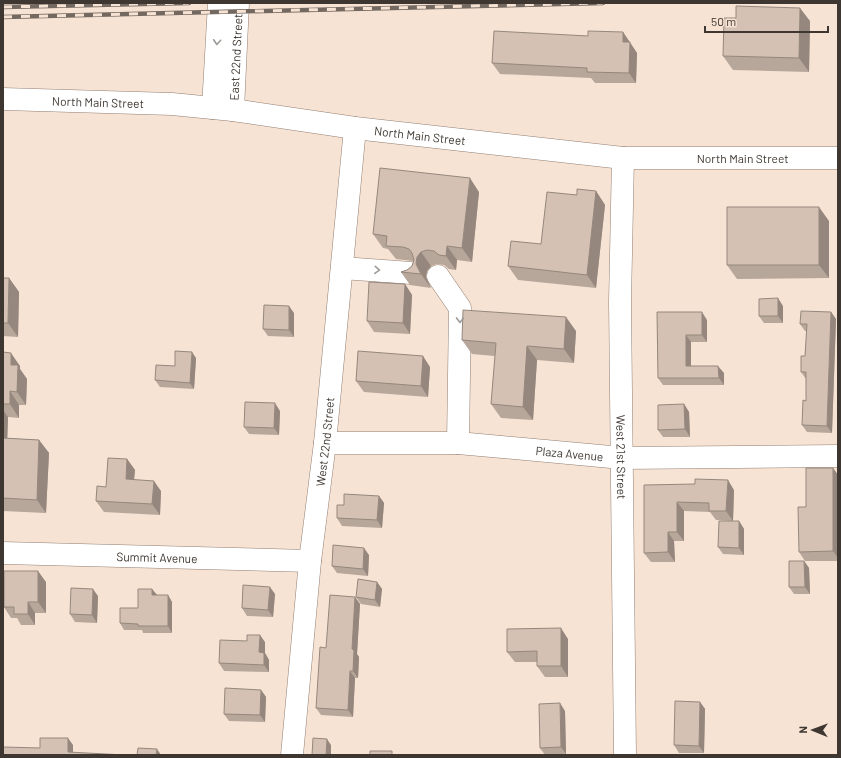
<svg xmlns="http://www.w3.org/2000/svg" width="841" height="758" font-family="Barlow,sans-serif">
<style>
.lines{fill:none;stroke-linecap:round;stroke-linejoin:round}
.minor-casing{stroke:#927f72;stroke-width:23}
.major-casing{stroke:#927f72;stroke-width:23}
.minor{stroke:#fff;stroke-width:22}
.major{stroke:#fff;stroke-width:22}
.rail-casing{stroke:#746960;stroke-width:4.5}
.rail{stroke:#f7e3d4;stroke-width:3;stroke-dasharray:9;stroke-linecap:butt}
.wall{fill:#b7a69a}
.shaded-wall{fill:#95877d}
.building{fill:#d5c1b3;stroke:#95877d}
.oneway{stroke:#9e9b98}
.labels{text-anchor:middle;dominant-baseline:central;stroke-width:3.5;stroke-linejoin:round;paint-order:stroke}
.street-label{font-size:12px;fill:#3e3731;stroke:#f7e3d4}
</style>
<rect width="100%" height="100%" fill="#f7e3d4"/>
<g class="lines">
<g class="minor-casing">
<g id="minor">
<path id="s1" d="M623 158 620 302 625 755"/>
<path d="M342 268 411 273"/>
<path d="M438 276 460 308 458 443"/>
<path id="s2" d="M325 443H458L622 458 838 456"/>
<path id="s3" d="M3 553 310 561"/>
<path id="s4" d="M292 755 310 561 325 443 355 128"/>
</g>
</g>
<g class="major-casing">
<g id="major">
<path id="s5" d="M3 99 172 104 233 110 355 128 623 158H838"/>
<path d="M213 108 219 3"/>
<path id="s6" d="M233 110 238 3"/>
</g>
</g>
<use href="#minor" class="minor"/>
<use href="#major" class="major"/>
<g class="rail-casing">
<path id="rail" d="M3 7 189 3
M3 17 603 3"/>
</g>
<use href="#rail" class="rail"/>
</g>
<path class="wall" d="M810 21 809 72 733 70 723 56Z
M623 32 637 53 636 83H595L591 78 500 74 492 63 588 36Z
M596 191 605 205 596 288 518 280 508 266 541 244 577 195Z
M479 192 472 262 457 260 456 270 449 269 444 265 437 264 431 266 427 271 426 277 431 288 410 285 401 272 407 270 412 266 413 261 396 259 388 249 383 248 373 234Z
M829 221V278L737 279 727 265Z
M3 278H9L19 292 18 337 3 336Z
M405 284 412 295 410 334 374 332 367 321Z
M783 306V323H764L759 316Z
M657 312 707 320V342H691V366L724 373V385H663L658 378Z
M831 312 836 319 832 433 807 432 802 425 806 401V379L801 372 805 356 807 331H805L800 324Z
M294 313V337L268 336 263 329Z
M576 331 574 363 537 360 533 420 501 418 491 404 495 356 472 354 462 340Z
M3 352 20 366V369L27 379 26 405H19V418L8 417 7 438 39 440 49 453 46 513 3 511Z
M196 358 194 389 160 387 155 380 175 366Z
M430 367 428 397 364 392 356 381Z
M684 404 689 412 690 437H663L658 430Z
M280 411 279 435 249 434 244 427Z
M127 459 135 470 134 479 161 491 160 515 104 512 96 501 106 487Z
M833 468 838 475V561H805L799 552 806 507Z
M644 485 734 490 733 521 716 520 710 512 684 511V541H674L675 562H651L644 553Z
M379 496 384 503 382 528 342 526 337 518 344 505Z
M739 521 744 529V555L723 554 718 547Z
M369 555 368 576 337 573 332 566Z
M804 561 809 568 810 594H794L789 587Z
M46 582V613H35V625H21L17 618H11L4 607Z
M377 582 382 589 380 607 361 604 356 597Z
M152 589 157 595H168L172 602V633H143L142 630H124L120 623 138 608Z
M275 594 273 617 247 616 242 608Z
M98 596 97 623 75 622 70 614Z
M355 597 360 604 357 654 359 657 358 678H355L353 717 321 715 316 708Z
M568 639V677H545L537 666V662H515L507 652Z
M247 641 265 642V653L269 660V672L224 671 219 663Z
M261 690 266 697 265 722 229 721 224 714Z
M700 702 705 709 704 753H679L674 745Z
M565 711 566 754 545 755 540 748Z"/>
<path class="shaded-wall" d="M800 8 810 21 809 72 799 58Z
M623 32 637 53 636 83 629 73 623 42Z
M470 178 479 192 472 262 462 248Z
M596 191 605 205 596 288 587 275Z
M819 207 829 221V278L819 265Z
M447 246 457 260 456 270 446 256Z
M421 252 431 266 427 271 426 277 431 288 421 274 416 264 417 257Z
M9 278 19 292 18 337 8 323Z
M405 284 412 295 410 334 403 323Z
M778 298 783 306V323L778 316Z
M289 306 294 313V337L289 330Z
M702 312 707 320V342L702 335Z
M831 312 836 319 832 433 827 426Z
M566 317 576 331 574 363 564 349Z
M686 335 691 342V373L686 366Z
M527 346 537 360 533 420 523 407Z
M192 352 196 358 194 389 190 383Z
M11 353 20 366V369L27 379 26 405 17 392 11 365Z
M423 356 430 367 428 397 421 386Z
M718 366 724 373V385L719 378Z
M10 391 19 405V418L10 404Z
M275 403 280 411 279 435 274 428Z
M684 404 689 412 690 437 685 429Z
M3 410 8 417 7 451 3 446Z
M39 440 49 453 46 513 37 500Z
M127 459 135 470 133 490 126 479Z
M833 468 838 475V558L833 551Z
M728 480 734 490 733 521 726 511Z
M154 481 161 491 160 515 152 504Z
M379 496 384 503 382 528 377 520Z
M677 502 684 511V541L677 532Z
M739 521 744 529V555L739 548Z
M668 532 674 541 675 562 668 552Z
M364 548 369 555 368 576 363 569Z
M804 561 809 568 810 594 805 587Z
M38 571 46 582V613L38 602Z
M377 582 382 589 380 607 375 600Z
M270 587 275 594 273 617 268 610Z
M93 589 98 596 97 623 92 615Z
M152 589 157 595H152Z
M168 595 172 602V633L168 626Z
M355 597 360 604 357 654 359 657 358 678 353 671 352 649Z
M28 602 35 613V625L28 614Z
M561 628 568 639V677L561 666Z
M260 635 265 642V653L269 660V672L264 665 259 652Z
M350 671 355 678 353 717 348 710Z
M261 690 266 697 265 722 260 715Z
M700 702 705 709 704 753 699 746Z
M560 703 565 711 566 754 561 747Z
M68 738 73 745V755L68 752Z
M327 739 331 745V755H326Z
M157 749 161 755H156Z"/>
<path class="building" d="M736 6 800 8 799 58 723 56 724 18H736Z
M494 31 588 36V31L623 32V42H630L629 73 587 72V68L492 63Z
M380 168 470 178 462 248 447 246 446 256 439 255 434 251 427 250 421 252 417 257 416 264 421 274 401 272 407 270 412 266 414 260 412 253 409 249 403 247 386 246 387 236 373 234Z
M577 189 596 191 587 275 508 266 511 241 541 244 547 192 577 195Z
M727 207H819V265H727Z
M3 278H9L8 323H3Z
M369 282 405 284 403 323 367 321Z
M778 298V316H759V299Z
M264 305 289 306V330L263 329Z
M463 310 566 317 564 349 527 346 523 407 491 404 496 343 462 340Z
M801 311 831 312 827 426 802 425 803 400 806 401V372H801V356H805L807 324H800Z
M657 312H702V335H686V366H718L719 378H658Z
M175 351 192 352 190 383 155 380 156 365 175 366Z
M358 351 423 356 421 386 356 381Z
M3 352 11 353V365H18L17 392 10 391V404H3Z
M245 402 275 403 274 428 244 427Z
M684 404 685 429 658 430V405Z
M3 438 39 440 37 500 3 498Z
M108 458 127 459 126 479 154 481 152 504 96 501 97 486 106 487Z
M806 468H833V551L799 552 798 507H806Z
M695 479 728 480 726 511H709V503L677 502V532H668V552L644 553V485L695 484Z
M344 494 379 496 377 520 337 518V505H344Z
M719 521H739V548L718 547Z
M333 545 364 548 363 569 332 566Z
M789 561H804L805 587H789Z
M4 571H38V602H28V614H14V607H4Z
M358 579 377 582 375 600 356 597Z
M243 585 270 587 268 610 242 608Z
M71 588 93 589 92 615 70 614Z
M138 589H152V595H168V626H138V624L120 623V608H138Z
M330 595 355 597 352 649 354 650 353 671H350L348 710 316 708 320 647 326 648Z
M561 628V666H537V651L507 652V629Z
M247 635H260L259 652 264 653V665L219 663 220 640 247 641Z
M225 688 261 690 260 715 224 714Z
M675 701 700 702 699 746 674 745Z
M560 703 561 747 540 748 539 704Z
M40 738H68V752L125 755H3V747L40 748Z
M313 738 327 739 326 755H312Z
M138 748 157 749 156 755H137Z
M370 751H392V755H370Z"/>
<defs><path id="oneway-chevron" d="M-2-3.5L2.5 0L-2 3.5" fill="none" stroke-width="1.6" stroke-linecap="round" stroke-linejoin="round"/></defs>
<g class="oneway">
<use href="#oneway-chevron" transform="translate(217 42) rotate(94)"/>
<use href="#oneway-chevron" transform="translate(377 270) rotate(4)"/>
<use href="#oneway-chevron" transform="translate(460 320) rotate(91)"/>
</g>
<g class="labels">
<g class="street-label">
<text stroke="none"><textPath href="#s6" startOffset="53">East 22nd Street</textPath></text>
<text stroke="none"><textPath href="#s5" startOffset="95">North Main Street</textPath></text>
<text stroke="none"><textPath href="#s5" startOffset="419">North Main Street</textPath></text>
<text stroke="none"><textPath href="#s5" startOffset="743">North Main Street</textPath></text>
<text stroke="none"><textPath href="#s4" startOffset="315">West 22nd Street</textPath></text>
<text stroke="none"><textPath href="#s2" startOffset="245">Plaza Avenue</textPath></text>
<text stroke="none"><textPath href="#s1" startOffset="299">West 21st Street</textPath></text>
<text stroke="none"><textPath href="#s3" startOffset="154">Summit Avenue</textPath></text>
</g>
</g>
<rect width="841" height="758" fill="none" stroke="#3e3731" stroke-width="8"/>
<g transform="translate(813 730) rotate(271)" stroke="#f7e3d4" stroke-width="3" paint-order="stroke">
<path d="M0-3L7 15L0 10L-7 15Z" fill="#3e3731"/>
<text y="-6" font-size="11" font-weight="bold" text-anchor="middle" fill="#3e3731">N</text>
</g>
<path d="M705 26v6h123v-6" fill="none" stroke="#3e3731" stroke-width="2"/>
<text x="711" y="26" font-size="12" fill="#3e3731" stroke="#f7e3d4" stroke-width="3" paint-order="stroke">50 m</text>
</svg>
